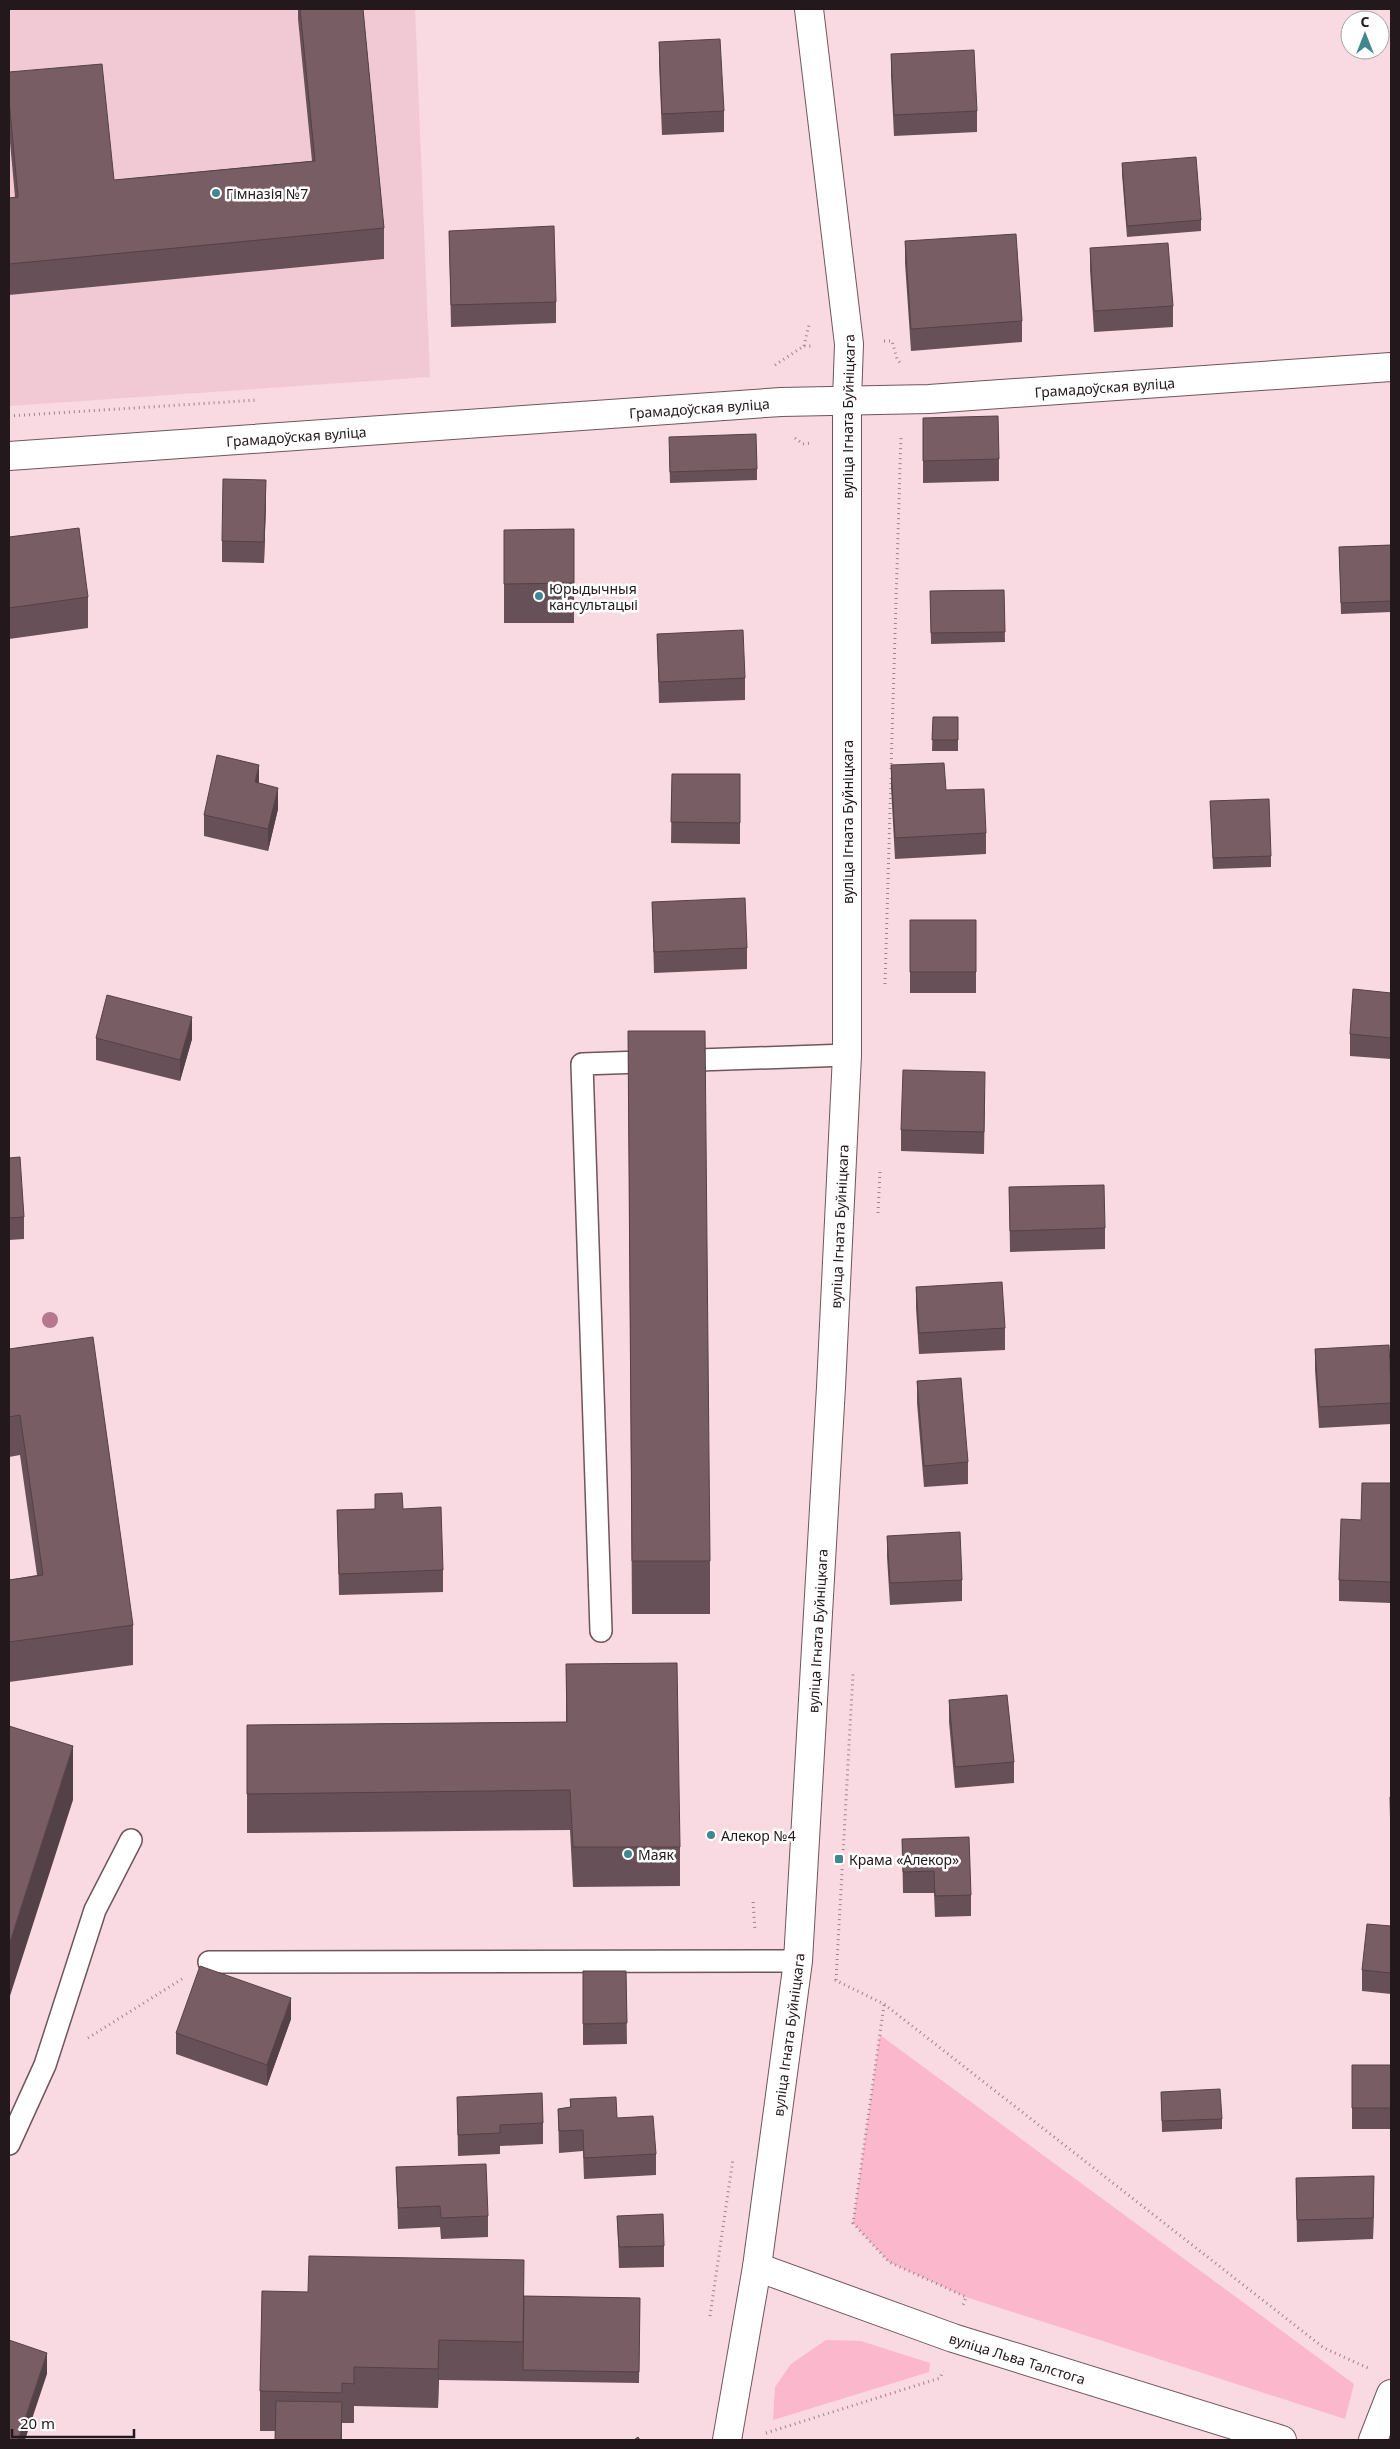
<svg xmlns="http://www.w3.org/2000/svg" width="1400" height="2449" font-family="'Noto Sans',sans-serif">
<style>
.built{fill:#f1c9d4}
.green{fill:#fbb7cc}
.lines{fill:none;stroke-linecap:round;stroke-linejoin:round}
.service-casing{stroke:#70555d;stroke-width:24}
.minor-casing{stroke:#70555d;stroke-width:30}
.tertiary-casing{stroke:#70555d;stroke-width:30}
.path{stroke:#9a848a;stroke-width:3;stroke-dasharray:1 4;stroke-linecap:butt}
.service{stroke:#fff;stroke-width:21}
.minor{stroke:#fff;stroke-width:28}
.tertiary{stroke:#fff;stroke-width:28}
.tree{fill:#b5788e}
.wall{fill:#675057}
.shaded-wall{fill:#544147}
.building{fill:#785d65;stroke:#544147}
.poi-dot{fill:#418792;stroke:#fff;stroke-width:2}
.labels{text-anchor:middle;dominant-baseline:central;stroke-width:5;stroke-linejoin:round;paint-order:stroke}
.poi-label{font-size:14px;fill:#23181c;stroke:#fff;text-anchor:start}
.street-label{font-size:14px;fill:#23181c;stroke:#fff}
</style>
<rect width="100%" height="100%" fill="#f9d9e2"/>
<path class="built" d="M9 9H415L430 377 9 406Z"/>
<path class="green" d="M880 2035 1354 2384 1345 2419 966 2297 889 2262 853 2223Z
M826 2340 861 2341 930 2363 929 2372 773 2420 775 2387 791 2364Z"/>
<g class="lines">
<g class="service-casing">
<path id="service" d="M601 1631 582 1064 847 1055
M209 1962 798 1961
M9 2144 45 2065 95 1910 131 1840"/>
</g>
<g class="minor-casing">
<g id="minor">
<path id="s1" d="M757 2267 953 2338 1282 2440"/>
<path d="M1373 2440 1391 2394"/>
</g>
</g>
<g class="tertiary-casing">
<g id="tertiary">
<path id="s2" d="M9 456 781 402 929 399 1391 367"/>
<path id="s3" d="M727 2440 757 2267 798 1961 831 1387 847 1055V400L849 344 809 9"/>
</g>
</g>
<path class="path" d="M884 341H892L897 359 902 365
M804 346 809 325
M775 365 804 346H813
M9 416 258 400
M795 438 803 444 811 443
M891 769 901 435
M885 984 891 777
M878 1213 880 1172
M753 1902 755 1930
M835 1980 884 2004 1324 2348 1368 2368
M836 1980 853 1674
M884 2005 853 2223 889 2262 966 2297 963 2305
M88 2038 182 1979
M710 2316 733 2159
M766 2433 940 2378 943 2371"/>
<use href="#service" class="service"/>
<use href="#minor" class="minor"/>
<use href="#tertiary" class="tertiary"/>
</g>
<circle class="tree" cx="50" cy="1320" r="8"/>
<path class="wall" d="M298 9H363L384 228V259L9 295V198L15 197 9 131V72L114 180 312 161 298 19Z
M659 42 724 111V132L662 135 659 63Z
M891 54 977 111V132L894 136 891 75Z
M1122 163 1201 220V231L1127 237 1122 174Z
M449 231 556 302V323L451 327Z
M905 241 1022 321V342L911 351 905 263Z
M1090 248 1173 306V327L1094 332 1090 270Z
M923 418 999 459V481L923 483Z
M669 448 757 469V480L670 483Z
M266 501 264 563 222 562V541Z
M574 529V623H504V530Z
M9 537 88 597V628L9 639Z
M1391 545V612L1341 614 1339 547Z
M1004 590 1005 642 931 644 930 591Z
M657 634 745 678V700L659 703Z
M933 717H958V751H932Z
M891 765 986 833V854L895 859 891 787Z
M672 774H740V844L671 843Z
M259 783 278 809 268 851 204 836V815Z
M1210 801 1271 856V867L1213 869Z
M652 902 747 948V969L654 973Z
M910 920H976V993H910Z
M1391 993V1059L1350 1056V1034Z
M628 1031 710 1561V1614H632Z
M96 1038 192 1039 180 1081 96 1060Z
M985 1094 984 1154 901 1151V1130Z
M9 1158 24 1217V1239L9 1240Z
M1009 1187 1105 1228V1249L1010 1252Z
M916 1287 1005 1328V1350L919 1354 916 1308Z
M9 1349 133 1625V1665L9 1682V1580L37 1575 20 1455 9 1457Z
M1315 1349 1391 1389V1424L1319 1428 1315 1370Z
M917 1381 968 1462V1484L924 1487 917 1403Z
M1391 1483V1603L1339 1601V1580L1361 1520Z
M375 1494 403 1509 443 1570V1592L339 1595 337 1510 375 1509Z
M887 1536 962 1580V1601L890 1605 887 1557Z
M566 1664 680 1847V1886L573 1887 570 1830 247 1833V1725L566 1722Z
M949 1700 1014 1762V1783L955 1788 949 1722Z
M1390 1797H1391V1861Z
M902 1839 971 1895V1916L935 1917 934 1893H903Z
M1391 1926V1994L1362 1991V1970Z
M583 1971H626L627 2044 583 2045Z
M291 2019 267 2086 176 2054V2033Z
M1352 2065H1391V2129H1352Z
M1161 2092 1222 2119V2129L1162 2132Z
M457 2097 543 2123V2144L500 2146V2154L458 2156Z
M570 2099 617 2118 656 2154V2175L584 2179 583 2151 559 2153 558 2109 570 2107Z
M396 2167 488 2216V2237L441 2239 440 2227 398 2229Z
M1296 2178 1374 2197 1373 2239 1297 2242Z
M617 2216 664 2246V2267L619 2268Z
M524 2296 640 2298 639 2383 439 2380 438 2408 354 2406V2423H342V2440H275V2431H260V2391Z"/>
<path class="shaded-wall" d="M266 480V501L264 563V542Z
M259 765V786L255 782Z
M278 788V809L268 851V829Z
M192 1017V1039L180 1081V1060Z
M73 1746V1800L9 1999V1945Z
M291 1998V2019L267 2086V2065Z
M1374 2176V2197L1373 2239V2218Z
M439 2340V2380L438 2408Z
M47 2353V2374L25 2440H18Z"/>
<path class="building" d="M300 9H363L384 228 9 264V198L18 197 9 100V72L102 64 114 180 315 161Z
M720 39 724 111 662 114 659 42Z
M974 50 977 111 894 115 891 54Z
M1196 157 1201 220 1127 226 1122 163Z
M554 226 556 302 451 305 449 231Z
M1016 234 1022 321 911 329 905 241Z
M1168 243 1173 306 1094 311 1090 248Z
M998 416 999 459 923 461V418Z
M756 434 757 469 670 472 669 437Z
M223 479 266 480 264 542 222 541Z
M79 528 88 597 9 608V537Z
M574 529V583L504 584V530Z
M1391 545V601L1341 603 1339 547Z
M1004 590 1005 632 931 633 930 591Z
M743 630 745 678 659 682 657 634Z
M933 717H958V740H932Z
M217 755 259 765 255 782 278 788 268 829 204 815Z
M944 763 946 790 984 789 986 833 895 838 891 765Z
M672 774H740V823L671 822Z
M1269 799 1271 856 1213 858 1210 801Z
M745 898 747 948 654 952 652 902Z
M910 920H976V972H910Z
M1353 989 1391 993V1038L1350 1034Z
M107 995 192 1017 180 1060 96 1038Z
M628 1031H705L710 1561H632Z
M903 1070 985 1072 984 1132 901 1130Z
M20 1157 24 1217 9 1218V1158Z
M1104 1185 1105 1228 1010 1231 1009 1187Z
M1002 1282 1005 1328 919 1333 916 1287Z
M93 1337 133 1625 9 1642V1580L43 1575 20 1415 9 1417V1349Z
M1389 1345 1391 1389V1403L1319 1407 1315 1349Z
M961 1378 968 1462 924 1466 917 1381Z
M1362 1483H1391V1582L1339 1580 1341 1519 1361 1520Z
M402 1493 403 1509 441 1507 443 1570 339 1574 337 1510 375 1509V1494Z
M960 1532 962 1580 890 1583 887 1536Z
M677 1663 680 1847H573L570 1790 247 1794V1725L567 1722 566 1664Z
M1007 1695 1014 1762 955 1767 949 1700Z
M9 1726 73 1746 9 1945Z
M1390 1797H1391V1839Z
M969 1837 971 1895 935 1896 934 1871 903 1872 902 1839Z
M1367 1924 1391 1926V1973L1362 1970Z
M200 1966 291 1998 267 2065 176 2033Z
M583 1971H626L627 2023 583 2024Z
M1352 2065H1391V2108H1352Z
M1220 2089 1222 2119 1162 2121 1161 2092Z
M542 2093 543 2123 500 2125V2133L458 2135 457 2097Z
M616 2097 617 2118 653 2116 656 2154 584 2158 583 2130 559 2131 558 2109 571 2107 570 2099Z
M486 2164 488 2216 441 2218 440 2206 398 2208 396 2167Z
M1374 2176 1373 2218 1297 2220 1296 2178Z
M663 2214 664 2246 619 2247 617 2216Z
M309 2256 524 2260 523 2342 439 2340 438 2369 354 2367V2384L342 2383V2393L260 2391 262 2291 308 2292Z
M524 2296 640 2298 639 2372 523 2370Z
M9 2340 47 2353 18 2440H9Z
M276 2401 342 2402 341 2440H275Z
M638 2437 640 2440H634Z"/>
<g class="poi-dot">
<circle cx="216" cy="193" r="5"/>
<circle cx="539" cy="596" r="5"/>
<circle cx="711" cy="1835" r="5"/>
<circle cx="628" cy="1854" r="5"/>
<rect x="834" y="1854" width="10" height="10" rx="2.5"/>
</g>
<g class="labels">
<g class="poi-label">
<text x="226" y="193">Гімназія №7</text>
<text x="549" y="588">Юрыдычныя<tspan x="549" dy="16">кансультацыі</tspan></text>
<text x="721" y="1835">Алекор №4</text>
<text x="638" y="1854">Маяк</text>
<text x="849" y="1859">Крама «Алекор»</text>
</g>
<g class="street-label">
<text stroke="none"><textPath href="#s2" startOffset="1098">Грамадоўская вуліца</textPath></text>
<text stroke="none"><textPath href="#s2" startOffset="692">Грамадоўская вуліца</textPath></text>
<text stroke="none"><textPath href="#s3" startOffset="2030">вуліца Ігната Буйніцкага</textPath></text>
<text stroke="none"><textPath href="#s2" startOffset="288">Грамадоўская вуліца</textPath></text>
<text transform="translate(847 822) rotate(-90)">вуліца Ігната Буйніцкага</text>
<text stroke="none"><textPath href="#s3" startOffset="1220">вуліца Ігната Буйніцкага</textPath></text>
<text stroke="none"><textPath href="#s3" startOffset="815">вуліца Ігната Буйніцкага</textPath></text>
<text stroke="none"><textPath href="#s3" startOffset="410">вуліца Ігната Буйніцкага</textPath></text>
<text stroke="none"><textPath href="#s1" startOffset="276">вуліца Льва Талстога</textPath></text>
</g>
</g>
<rect width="1400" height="2449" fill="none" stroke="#23181c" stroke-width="20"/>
<g transform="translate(1365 35)"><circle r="24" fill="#ffffff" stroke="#a7a3a4"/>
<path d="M0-4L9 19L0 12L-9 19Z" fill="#418792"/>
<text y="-8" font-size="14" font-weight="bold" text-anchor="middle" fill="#23181c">С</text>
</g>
<path d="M12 2429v8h122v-8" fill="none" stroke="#23181c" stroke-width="2.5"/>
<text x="20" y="2429" font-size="15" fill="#23181c" stroke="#ffffff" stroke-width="4" paint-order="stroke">20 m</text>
</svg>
